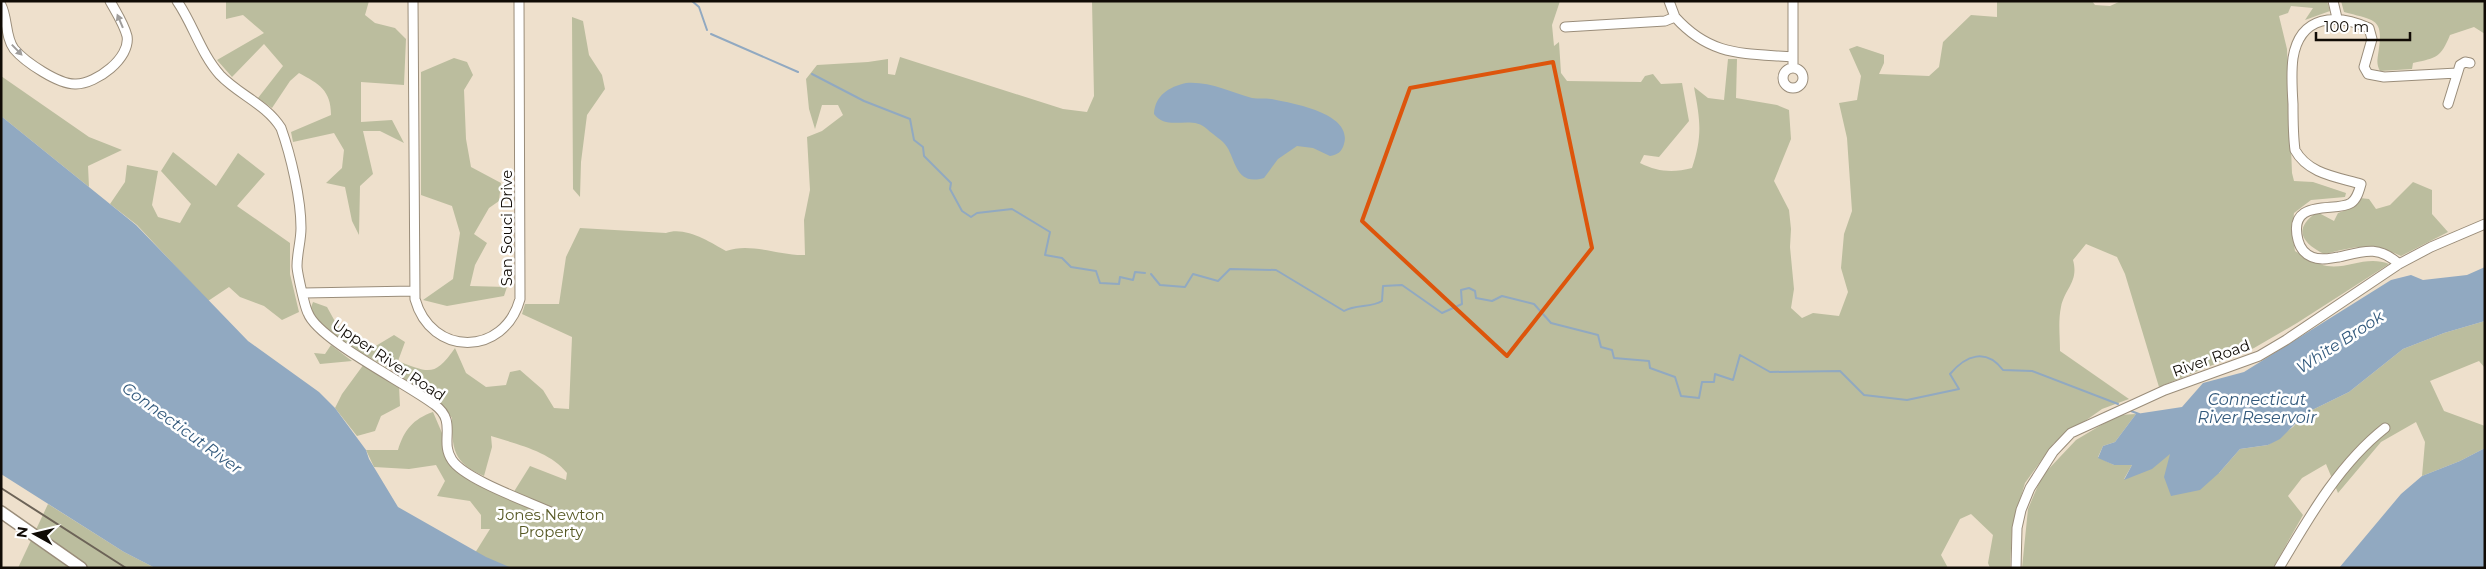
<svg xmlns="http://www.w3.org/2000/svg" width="2486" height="569" font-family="Montserrat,sans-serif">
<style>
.green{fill:#bbbd9e}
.water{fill:#91a9c1}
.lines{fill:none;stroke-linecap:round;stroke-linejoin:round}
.stream{stroke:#91a9c1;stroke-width:2}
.minor-casing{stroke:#9a8d7a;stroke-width:11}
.major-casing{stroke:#9a8d7a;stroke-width:14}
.minor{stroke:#fff;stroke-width:9}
.major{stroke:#fff;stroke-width:11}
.rail{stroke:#6c6357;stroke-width:2}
.oneway{fill:#9f9d9b}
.marked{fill:none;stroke:#dd550c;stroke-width:4;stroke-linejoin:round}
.labels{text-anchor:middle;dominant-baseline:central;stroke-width:5;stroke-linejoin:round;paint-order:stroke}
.street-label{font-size:15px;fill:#100b05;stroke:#fff}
.park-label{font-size:15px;fill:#575925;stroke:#fff}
.water-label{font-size:16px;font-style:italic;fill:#32597c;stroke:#fff}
</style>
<rect width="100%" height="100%" fill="#eee0cc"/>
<path class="green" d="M226 1H369L365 15 375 23 395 28 406 39 404 85 361 82V122L392 120 404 143 380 131H363L373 174 360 186 359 235 352 221 345 187 326 183 342 168 344 150 334 133 293 142 291 132 331 115C331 90 319 84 299 73L290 81 272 108 258 98 283 66 264 44 232 77 217 60 264 33 243 15 226 19Z
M1092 1H1560L1552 25 1554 46 1559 42 1561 73 1567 81 1641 82 1645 76 1653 74 1661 84 1682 83 1689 121 1659 157 1644 155 1640 163C1658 172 1673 173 1692 168 1703 135 1700 120 1694 87L1708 98 1724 100 1728 59H1737L1736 98 1777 105 1789 110 1791 139 1774 181 1789 210 1791 229 1790 247 1794 289 1791 308 1802 318 1813 313 1839 316 1848 292 1841 268 1844 234 1852 211 1847 138 1839 103 1857 100 1861 76 1849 49 1857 46 1884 55V63L1879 74 1929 76 1939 67 1943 42 1971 15 1997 17V1H2092L2095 5 2110 6 2121 1H2327L2330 11 2305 20 2313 8 2291 6 2288 13 2279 16 2287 49 2292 173 2294 181 2313 182 2346 193 2345 197 2311 200 2294 213 2292 232 2295 251C2303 256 2311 261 2320 264 2343 273 2364 254 2389 264L2297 323 2254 348 2159 387 2125 274 2117 257 2086 244 2073 260C2079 282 2065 288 2061 307 2058 321 2060 337 2060 351L2129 399 2102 409 2054 443 2025 483 2012 528 2010 568H1990L1988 563 1993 535 1971 514 1960 519 1941 555 1948 568H481L470 561 490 529H481V515L470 501 437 496 445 481 436 465 409 469 374 467 366 450H398C404 430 413 419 433 412L442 433 445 457 475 484 510 498 530 466 566 480 567 473C550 451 516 444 491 436L492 447 484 476C453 463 452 449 452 418L439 403 392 370 339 341 317 325 310 310 313 302 327 307 337 325 374 347 394 335 405 342 398 361C429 373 435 377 455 348L466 373 486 387 506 385 510 372 520 370 543 390 554 408 569 409 572 337 522 314 525 304H559L566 257 580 228 666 233C685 226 710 242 726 251 751 242 779 256 805 255L804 220 810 190 807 137 822 131 843 115 838 105H822L815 129 809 109 806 79 817 65 868 62 888 59V74L895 75 900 57 1063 109 1087 112 1094 96Z
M2341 1 2485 2V34L2474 27 2450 35C2441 57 2437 58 2413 63L2412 69 2380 71C2377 65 2377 62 2378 55 2384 18 2377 21 2344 12Z
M572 17 583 21 589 55 602 75 605 89 587 115 581 162 580 197 573 189Z
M454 58 467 62 473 75 464 90 466 139 471 167 501 183 499 201 489 208 474 234 487 243 475 265 470 286 507 287 504 296 447 306 423 300 453 279 460 233 452 206 421 195V72Z
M1 76 89 137 122 150 88 166 89 187 1 116Z
M173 152 216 186 238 153 265 174 237 206 290 243V274L299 312 282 320 264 306 240 297 229 287 208 301 137 225 110 204 125 182 127 165 158 171 152 205 158 217 180 223 191 204 161 171Z
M2413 182 2432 190V214L2448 232 2401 256C2371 241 2355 247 2324 254 2301 242 2293 229 2317 212L2334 221 2338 213 2354 207 2360 198 2369 199 2376 209 2390 205Z
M2485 321V368L2479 361 2430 381 2444 411 2485 426V448L2460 461 2422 476 2425 442 2416 422 2381 442 2338 493 2326 464 2302 478 2288 496 2303 515 2273 568H2022L2028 509 2042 476 2076 440 2118 415 2136 414 2115 442 2103 446 2098 457 2114 465H2132L2124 479 2171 453 2219 473 2240 449 2268 445 2293 427 2306 413 2349 392 2403 349 2444 333Z
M331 345 352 361 320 364 314 353 325 354Z
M364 364 399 386 400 406 381 416 375 431 357 436 335 408 342 394Z
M48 504 124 552 155 568H18Z"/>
<path class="water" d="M1186 83C1209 81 1230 92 1252 98 1258 99 1265 98 1271 99 1292 103 1353 113 1344 144 1342 152 1337 155 1330 156L1313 148 1297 146 1278 159 1264 178C1236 186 1236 161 1227 147 1223 140 1213 135 1207 129 1192 114 1167 132 1154 114 1155 95 1169 87 1186 83Z
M1 116 136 225 248 341 319 392 335 408 366 450 369 459 398 507 486 557 512 568H155L124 552 1 474Z
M2485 267V321L2444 333 2403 349 2349 392 2306 413 2280 439 2268 445 2240 449 2219 473 2200 490 2171 496 2164 477 2170 454 2152 469 2124 480 2132 465H2114L2098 458 2103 446 2115 442 2136 414 2182 407 2203 383 2244 372 2391 280 2411 275 2423 280 2467 275Z
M2485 448V568H2339L2401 494 2422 476 2460 461Z"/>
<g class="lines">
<path class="stream" d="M692 1 699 7 707 30
M711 34 798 72
M812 74 864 101 910 119 914 140 923 147 924 156 951 183 950 189 962 211 971 217 977 213 1012 209 1050 232 1045 255 1062 258 1071 267 1096 271 1100 283 1119 284 1120 277 1133 280 1135 272 1145 273
M1151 274 1160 285 1185 287 1193 274 1218 281 1230 269 1276 270 1344 311C1356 304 1371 308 1382 301L1383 286 1402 285 1442 313 1462 304 1461 290 1469 288 1475 291 1476 298 1492 301 1502 296 1534 304 1551 323 1598 335 1601 347 1612 350 1614 358 1649 361 1650 368 1675 377 1681 396 1699 398 1702 382H1714L1715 374 1733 380 1740 355 1770 372 1840 371 1864 395 1907 400 1959 389 1950 374C1966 355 1986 348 2003 370L2032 371 2118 404
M2131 411 2139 414"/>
<g class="minor-casing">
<path id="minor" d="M177 1C193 24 201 54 220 75 239 95 266 104 281 128 291 156 301 199 301 228 301 241 297 253 297 266 297 272 305 308 308 313 318 340 408 384 435 405 458 422 439 441 452 460 465 480 532 503 555 514
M413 1 415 299C431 357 504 357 520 299L519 1
M1669 1 1675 17
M2333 1 2337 18
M1 5C8 18 5 37 14 49 25 62 59 85 76 84 96 84 131 58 127 36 124 24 116 12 110 1
M1565 27 1665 21 1675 17C1711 57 1743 53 1793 57
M1793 68V1
M1783 78a10 10 0 1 1 20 0a10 10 0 1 1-20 0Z
M2448 104 2460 65 2465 62 2470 63
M2399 264C2378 245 2364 251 2339 257 2330 258 2321 261 2312 257 2305 254 2300 248 2298 240 2287 197 2336 213 2351 203 2357 199 2359 191 2361 184 2337 177 2308 174 2295 150 2293 135 2293 120 2293 104 2292 89 2291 73 2293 58 2300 15 2336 13 2369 28L2372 39 2364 67 2368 74 2384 77 2457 73
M304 293 414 291
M2016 568 2017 528 2021 510 2030 488 2053 452 2071 433 2165 390 2259 356 2286 340 2399 264 2431 247 2485 224
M2279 568C2308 519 2339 464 2385 428"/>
</g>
<g class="major-casing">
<path id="major" d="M1 512 81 568"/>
</g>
<use href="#minor" class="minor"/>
<use href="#major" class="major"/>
<path class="rail" d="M1 488 126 568"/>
</g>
<defs><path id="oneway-solid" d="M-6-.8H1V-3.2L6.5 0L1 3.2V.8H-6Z" transform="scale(1.25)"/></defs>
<g class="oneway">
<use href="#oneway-solid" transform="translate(120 21) rotate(-113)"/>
<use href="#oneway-solid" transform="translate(17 50) rotate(46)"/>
</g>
<path class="marked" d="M1553 62 1592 248 1507 356 1362 221 1410 88Z"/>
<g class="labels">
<g class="street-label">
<text transform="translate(506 228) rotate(-90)">San Souci Drive</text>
<text transform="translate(2211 358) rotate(-20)">River Road</text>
<text transform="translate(389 360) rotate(34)">Upper River Road</text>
</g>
<g class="park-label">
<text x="551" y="514">Jones Newton<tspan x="551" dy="17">Property</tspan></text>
</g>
<g class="water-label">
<text transform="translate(2340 342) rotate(-33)">White Brook</text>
<text x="2257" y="399">Connecticut<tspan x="2257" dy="18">River Reservoir</tspan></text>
<text transform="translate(182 428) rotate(36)">Connecticut River</text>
</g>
</g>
<rect width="2486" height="569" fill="none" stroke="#100b05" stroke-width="5"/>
<g transform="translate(35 534) rotate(278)" stroke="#ffffff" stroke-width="4" paint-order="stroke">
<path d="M0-4L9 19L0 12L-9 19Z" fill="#100b05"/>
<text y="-8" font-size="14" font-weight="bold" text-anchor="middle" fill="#100b05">N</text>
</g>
<path d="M2316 32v8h94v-8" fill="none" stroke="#100b05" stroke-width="2.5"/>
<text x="2324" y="32" font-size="15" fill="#100b05" stroke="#ffffff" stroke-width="4" paint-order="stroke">100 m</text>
</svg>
